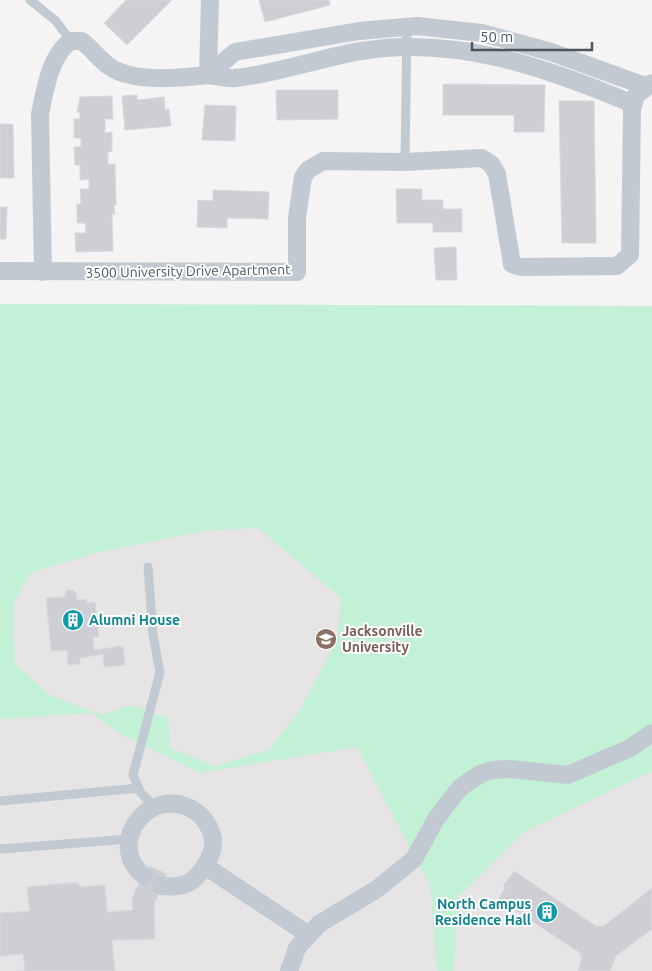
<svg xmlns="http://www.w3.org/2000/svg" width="652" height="971" font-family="Ubuntu,sans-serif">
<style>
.education{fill:#e6e4e5}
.green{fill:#c3f1d5;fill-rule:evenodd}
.building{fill:#cdcfd5;stroke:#d7d9de}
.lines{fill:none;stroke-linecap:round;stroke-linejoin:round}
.lane{stroke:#c1cad2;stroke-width:9}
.street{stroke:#c1cad2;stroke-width:18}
.labels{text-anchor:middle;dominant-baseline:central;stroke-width:4;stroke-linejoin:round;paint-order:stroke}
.street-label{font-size:14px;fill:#4a5661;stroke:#fff}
.culture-label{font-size:14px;font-weight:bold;fill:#0d838f;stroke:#fff;text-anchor:start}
.education-label{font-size:14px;font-weight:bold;fill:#785e54;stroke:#fff;text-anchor:start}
</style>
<rect width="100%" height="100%" fill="#f5f3f3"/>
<path class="education" d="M0 304 652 306V971H0Z"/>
<path class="green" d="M0 304 652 306V771L524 832 458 897 454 971H437L430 886 357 747 200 773 120 734 91 713 0 719ZM258 528 341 598 337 641 299 711 269 750 215 766 170 748 168 718 132 705 102 715 50 695 15 664 13 605 30 573 96 553 205 531Z"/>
<path class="building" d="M126 0H172L127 45 104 23Z
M259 0H329L330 5 265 22Z
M443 84 545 85 544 132H514V115H443Z
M276 90H338V119L277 120Z
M137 95V100L164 97 165 110 169 109 171 126 125 130 122 96Z
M112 96 113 119H105V133L112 132V151L108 152V164H115L116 205H114L115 214H112L113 251 76 252 75 233H86L85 223H77V204H81L80 189H89V179L80 180V165H75L74 147H81V138H74V119H80V112H77L80 97Z
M559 101H594L596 243H562Z
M205 105 236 106 235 141 202 140Z
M0 124H13L14 178H0Z
M396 189H422V200H443V209H462V232H433V223H397Z
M213 190 269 192 268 219 227 218V228L197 227 198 200 213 201Z
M0 207H7L6 239H0Z
M456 247 457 280H436L434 248Z
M67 590H73L76 593 77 600 87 599V603L95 602 99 637H93L94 650 123 646 125 665 104 667 103 654 80 658V664L68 665 67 650 51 651 46 598 64 597Z
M150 866 167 874 154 905 155 939 112 940 115 971H17H25L23 954 0 956V913L30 911 27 887 68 883H79V887L105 885 107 912 133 910 132 900 136 889Z
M514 871 596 926H604L652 888V929L616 956 610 971H578L582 957 579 952 498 899 505 888 503 886Z"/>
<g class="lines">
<path class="lane" d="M30 0 55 20 71 41
M405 162 407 27
M148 567 153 635 160 672 133 775 141 793 155 807
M0 801 139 788
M0 849 130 839"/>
<path class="street" d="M208 75 235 52 359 31 417 26 482 33 551 52 645 86
M208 75C217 76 227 79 235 78 277 74 319 58 361 51 455 35 548 68 633 104
M0 271 297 272V218L303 177 308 170 323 161 405 162 482 158 491 164 497 174 512 264 521 267 617 266 630 255 632 110 636 95 652 83
M43 272 40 114C45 90 50 55 71 41H82C92 49 100 60 110 67 134 83 181 78 208 75L210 0
M205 866 309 935
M144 876C104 844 150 782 195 811 204 817 211 828 213 839 214 849 211 856 206 864 194 884 184 888 161 886
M289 971 297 948 319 924 377 889 414 859 436 819 448 803 461 787 480 774 492 770 509 769 568 775 630 748 652 733"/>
</g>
<defs>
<g id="building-disc" transform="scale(1.125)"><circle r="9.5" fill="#0f9aa8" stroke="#fff"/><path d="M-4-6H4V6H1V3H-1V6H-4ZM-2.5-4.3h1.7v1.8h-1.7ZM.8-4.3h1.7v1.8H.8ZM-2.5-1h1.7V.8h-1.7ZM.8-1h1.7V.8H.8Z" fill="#fff"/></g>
<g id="university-disc" transform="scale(1.125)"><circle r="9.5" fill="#8d6e63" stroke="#fff"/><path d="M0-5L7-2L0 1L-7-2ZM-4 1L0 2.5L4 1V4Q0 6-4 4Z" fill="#fff"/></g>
</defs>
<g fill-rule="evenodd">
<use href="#building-disc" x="73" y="620"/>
<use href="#university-disc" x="326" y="639"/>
<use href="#building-disc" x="547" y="912"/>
</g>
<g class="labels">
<g class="street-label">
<text transform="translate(188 271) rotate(-1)">3500 University Drive Apartment</text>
</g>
<g class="culture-label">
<text x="89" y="620">Alumni House</text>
<text x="531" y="904" text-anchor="end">North Campus<tspan x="531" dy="16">Residence Hall</tspan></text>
</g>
<g class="education-label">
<text x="342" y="631">Jacksonville<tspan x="342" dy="16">University</tspan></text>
</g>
</g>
<path d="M472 42v8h120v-8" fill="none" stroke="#4a5661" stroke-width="2.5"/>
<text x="480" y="42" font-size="15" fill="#4a5661" stroke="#ffffff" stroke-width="4" paint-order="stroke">50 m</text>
</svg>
